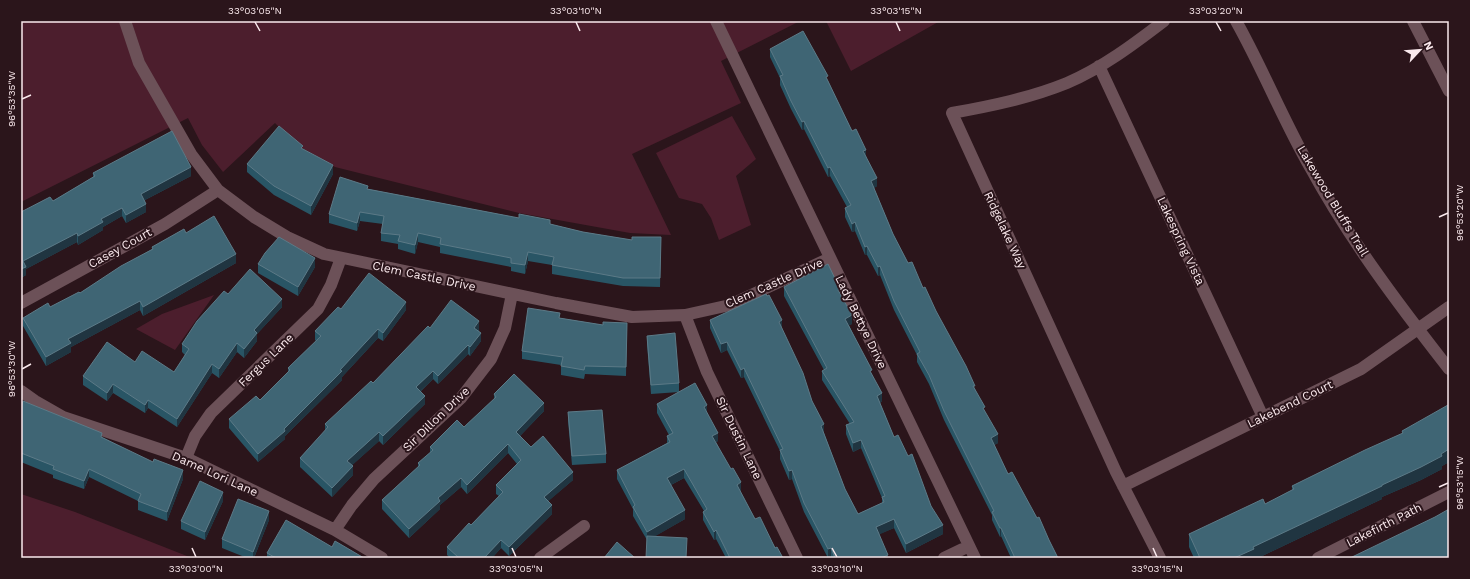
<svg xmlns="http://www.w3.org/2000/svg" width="1470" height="579" font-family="'Work Sans',sans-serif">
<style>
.green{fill:#4c1e2d}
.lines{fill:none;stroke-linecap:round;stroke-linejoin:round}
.street{stroke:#6c5158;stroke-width:12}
.wall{fill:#295565}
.shaded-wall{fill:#203541}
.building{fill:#3f6574;stroke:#5c7a87}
.ticks{fill:none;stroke:#fae9ed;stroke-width:1.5}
.labels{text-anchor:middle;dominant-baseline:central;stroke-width:4;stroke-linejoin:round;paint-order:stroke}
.street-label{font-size:12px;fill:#fae9ed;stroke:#2b151b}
.neatline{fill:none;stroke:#fae9ed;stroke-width:1.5}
.ticks-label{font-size:10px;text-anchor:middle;fill:#fae9ed}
</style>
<rect width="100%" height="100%" fill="#2b151b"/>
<path class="green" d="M21 21H800L721 61 741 103 632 154 671 235 630 233 519 213 335 167 297 145 275 123 223 172 202 145 188 118 21 202Z
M826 21H940L851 71Z
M732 116 756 159 736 176 751 225 719 240 711 218 702 204 679 198 656 153Z
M214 295 175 350 136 329 162 314Z
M21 494 75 512 192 558H21Z"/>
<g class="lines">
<path class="street" d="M125 21 139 63 191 154 218 190 254 217 287 237 324 254 556 303 632 317 685 315 730 305 830 258
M716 21 975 558
M1236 21C1263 69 1283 120 1310 167 1349 239 1399 305 1449 369
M1413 21 1449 91
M1099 66 1263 417
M21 303 165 224 218 190
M685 315 707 372 797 558
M21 391 35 401 63 417 186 458 335 530 382 558
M186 458 195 436 211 413 318 309 331 285 341 258
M1123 486 1361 369 1449 307
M335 530 352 505 374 479 461 398 491 359 505 328 512 294
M540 558 584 526
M944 558 969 546
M1160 558 1116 472 952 113C991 106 1030 98 1067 83 1102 68 1134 44 1164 21
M1318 558 1449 492"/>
</g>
<path class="wall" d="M770 49 828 81 852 131 866 156 877 186 874 188 893 234 908 263 923 288 936 311 975 389 998 443 994 445 1008 474 1049 540 1058 558H1011L1001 536 1000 537 992 520V515L944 420 929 384 917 362V355L894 310 880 275 878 276 867 255H865L855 231 852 232 845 217V208L847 207 830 176 828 177 804 129 802 130 791 109 780 85V78L770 57Z
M303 149 333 174 311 215 274 195 247 172V164Z
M93 173 191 176 145 200 146 212 126 223 122 216 103 227V230L78 245 77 242 26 269V275L21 278V212L53 201 93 177Z
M368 189 550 224 583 232 632 240 661 237 660 287 623 286 552 274V265L528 261 525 274 511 271V267L440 253V247L418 242 415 254 398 249V244L381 241V233L383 224 360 221 357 231 329 223V214Z
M186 233 236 263 143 316 140 310 71 347V352L46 366 23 326V318L50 307 80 293 152 249V247Z
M258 264 315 267 298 296 258 273Z
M784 287 840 294 852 324 849 325 872 375 882 401 880 403 894 437 943 534 906 553 894 528 879 534 888 558H831V557L828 558 804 512 792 479 789 480 780 459V451L744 377 741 378 727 350 721 353 710 328V320L782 329 812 401 845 489 858 514 882 503V498L861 448 853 452 846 434V425L850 424 822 380V371L824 370 784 296Z
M228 294 282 307 257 334V341L244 358 237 352 219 378 212 373 177 427 148 408 145 413 113 393 107 401 83 385V376L135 362 174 372 185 355 182 352V344Z
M406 310 383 341 378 338 342 377V380L285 436V439L258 462 229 428V419L260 400 288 372V368L316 341 315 340V331Z
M560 318 603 325 627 323 626 376 585 374 584 379 561 375V365L522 359V351Z
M430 328 479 330V331L481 341 470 356 468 354 438 384 433 379 421 391 425 404 383 445 379 441 352 465 353 475 332 497 300 467V458L325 431V424L373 383Z
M647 336 679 383V392L651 394 647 344Z
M494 394 544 411 520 436 531 447 573 480 548 501 552 514 509 556 501 548 492 558H450L447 555V547L471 525 499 496 496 494V485L517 464 508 453 467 494 461 487 440 505V509L409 538 382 509V500L418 467V463L430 453V447L464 427 494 399Z
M657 404 707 413 718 441 716 442 741 491H740L755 519 783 558H726L716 539 714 540 703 520V512L704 511 684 478 671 485 685 519 655 536 647 540 633 516V509L617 479V470L667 443V436L669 435 657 413Z
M21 407 102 437 183 479 167 521 138 510V501L89 477 84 489 53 478V475L21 462Z
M1449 407V462L1442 466V469L1421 480 1382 497V499L1258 558H1194L1189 547V534L1265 504 1292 490V486L1402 434V431Z
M568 412 606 454V463L572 465 568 421Z
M223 501 205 540 181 529V521Z
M269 520 254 558H247L222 548V539Z
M332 547 364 558H267V553Z"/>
<path class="shaded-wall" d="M804 121V129L802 130V122Z
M866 150V159L863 151Z
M333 165V174L311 215V206Z
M191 167V176L141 202V194Z
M830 167V176L828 177V168Z
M877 178V186L871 190V181Z
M146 204V212L126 223V215Z
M122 208V216L103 227V230L78 245V236L101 219Z
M360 212V221L357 231V223Z
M855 222V231L852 232V224Z
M77 233V242L26 269V275L21 278V269L23 261Z
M418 233V242L415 254V245Z
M867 246V255H865V247Z
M528 252V261L525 274V265Z
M236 254V263L143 316V307Z
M315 258V267L298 296V287Z
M880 266V275L878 276V267Z
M282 299V307L257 334V341L244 358V349L254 330Z
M140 301V310L71 347V352L46 366V357L68 339Z
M406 302V310L383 341V333Z
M852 315V324L845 327V319Z
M782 320V329L779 322Z
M479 321V330L474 336V328Z
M378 329V338L342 377V380L285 436V439L258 462V454L284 429Z
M481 333V341L470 356V347Z
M727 342V350L721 353V344Z
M237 343V352L219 378V369Z
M468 345V354L438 384V376Z
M212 364V373L177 427V419Z
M744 368V377L741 378V370Z
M433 371V379L416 395V387Z
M113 384V393L107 401V393Z
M882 393V401L877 404V396Z
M425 396V404L383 445V436Z
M148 400V408L145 413V405Z
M544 403V411L516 440V432Z
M707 405V414L704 407Z
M824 424V433L821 426Z
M379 432V441L347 470V461Z
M718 433V441L712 444V436Z
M998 434V443L991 447V438Z
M861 440V448L853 452V443Z
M508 444V453L467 494V485Z
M1449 449V462L1442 466V469L1421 480 1382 497V499L1258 558H1234L1253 547 1382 485Z
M353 466V475L332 497V488Z
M89 469V477L84 489V481Z
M684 469V478L667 487V478Z
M183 470V479L167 521V512Z
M792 470V479L789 480V471Z
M573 472V480L544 505V497Z
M461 478V487L440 505V509L409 538V529L438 498Z
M741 482V491L737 493V485Z
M223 492V501L205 540V532Z
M552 505V514L509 556V547Z
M685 510V519L647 541V532Z
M269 511V520L254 558H253V552Z
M894 519V528L876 536V527Z
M943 525V534L906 553V544Z
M1000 528H1001V536L1000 537Z
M716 530V539L714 540V532Z
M501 540V548L492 558H484Z
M831 548V557L828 558V549Z
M888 555V558H881Z"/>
<path class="building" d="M803 31 828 76 826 77 852 131 856 129 866 150 863 151 877 178 871 181 893 234 908 263 912 262 923 288 925 287 936 311 966 366 975 386H973L985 407 983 408 998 434 991 438 1008 474 1012 472 1037 518 1039 517 1049 540 1058 558H1015L1001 528H1000L992 512 994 511 944 411 929 375 917 354 920 352 894 301 880 266 878 267 867 246 865 247 855 222 852 224 845 208 851 205 830 167 828 168 804 121 802 122 791 101 780 76 783 75 770 49Z
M279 126 303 146 301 148 333 165 311 206 274 186 247 164Z
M172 131 191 167 141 194 146 204 126 215 122 208 101 219 103 222 78 236 77 233 23 261 26 267 21 269V212L50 197 53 201 95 176 93 173Z
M340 177 368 186 367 189 519 218V214L550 220V224L583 232 632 240V237H661L660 278H623L552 265 554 257 528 252 525 265 511 263V258L440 244 441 238 418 233 415 245 398 241 400 235 381 233 384 216 360 212 357 223 329 214Z
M214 216 236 254 143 307 140 301 68 339 71 343 46 357 23 318 48 303 50 307 79 292 80 293 121 266 153 249 152 247 184 229 186 233Z
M279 237 315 258 298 287 258 264 265 253Z
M828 264 840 289 838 290 852 315 845 319 872 370 870 371 882 393 877 396 894 437 898 435 908 456 912 454 931 506 943 525 906 544 894 519 876 527 888 555 881 558H835L831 548 828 549 804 503 792 470 789 471 780 450 783 449 744 368 741 370 727 342 721 344 710 320 766 294 767 296 769 295 782 320 779 322 803 373 812 401 824 424 821 426 845 489 858 514 884 502 882 497 885 496 861 440 853 443 846 425 854 422 822 371 827 368 784 287Z
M250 269 282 299 254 330 257 333 244 349 237 343 219 369 212 364 177 419 148 400 145 405 113 384 107 393 83 376 107 342 135 362 142 351 174 372 189 349 182 344 197 321 224 291 228 294Z
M369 273 406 302 383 333 378 329 340 370 342 371 284 429 285 431 258 454 229 419 256 396 260 400 290 370 288 368 321 336 315 331 338 307 341 309Z
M451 300 479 321 474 328 481 333 470 347 468 345 438 376 433 371 416 387 425 396 383 436 379 432 347 461 353 466 332 488 300 458 328 427 325 424 371 381 373 383 428 326 430 328Z
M528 308 560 313 559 318 603 325V322L627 323 626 367 585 366 584 370 561 366 563 357 522 351Z
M675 333 679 383 651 385 647 336Z
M514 374 544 403 516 432 531 447 543 436 573 472 544 497 552 505 509 547 501 540 484 558H459L447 547 469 523 471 525 503 492 496 485 521 460 508 444 467 485 461 478 438 498 440 501 409 529 382 500 420 465 418 463 433 450 430 447 457 420 464 427 496 397 494 394Z
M695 383 707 405 704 407 718 433 712 436 731 469 733 468 741 482 737 485 755 519 760 517 775 548 777 547 783 558H730L716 530 714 532 703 512 707 509 684 469 667 478 685 510 647 532 633 507 635 505 617 470 670 442 667 436 673 433 657 404Z
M23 401 102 433 101 437 153 462 154 459 183 470 167 512 138 501 141 494 89 469 84 481 53 469 54 466 21 453V407Z
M1448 405 1449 407V449L1441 454 1442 456 1421 467 1382 485V486L1253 547 1254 549 1234 558H1200L1189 534 1263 499 1265 504 1294 489 1292 486 1365 450 1403 433 1402 431Z
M602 410 606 454 572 456 568 412Z
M200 481 223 492 205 532 181 521Z
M238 499 269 511 253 552 222 539Z
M1449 509V556L1444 558H1350L1435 517Z
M286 520 332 547 335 541 364 558H276L267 553Z
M647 536 687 538 686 558H646Z
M617 542 635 558H604Z"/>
<path class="ticks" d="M255 22 260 31M576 22 580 31M896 22 900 31M1216 22 1221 31M22 99 31 95M1439 217 1448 213M22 369 31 364M1439 487 1448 483M192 548 196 557M512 548 516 557M832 548 837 557M1153 548 1157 557"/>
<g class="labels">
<g class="street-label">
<text transform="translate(1333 201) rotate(59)">Lakewood Bluffs Trail</text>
<text transform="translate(1005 230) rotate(65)">Ridgelake Way</text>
<text transform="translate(1181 241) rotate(65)">Lakespring Vista</text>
<text transform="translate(120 248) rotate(-29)">Casey Court</text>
<text transform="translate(424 276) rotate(12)">Clem Castle Drive</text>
<text transform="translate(774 283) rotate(-24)">Clem Castle Drive</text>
<text transform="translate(861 322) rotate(64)">Lady Bettye Drive</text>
<text transform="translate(266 360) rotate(-44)">Fergus Lane</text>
<text transform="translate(1290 404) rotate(-26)">Lakebend Court</text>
<text transform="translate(436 419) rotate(-44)">Sir Dillon Drive</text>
<text transform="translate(739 438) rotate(64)">Sir Dustin Lane</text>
<text transform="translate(215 474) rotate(24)">Dame Lori Lane</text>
<text transform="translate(1384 525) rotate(-27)">Lakefirth Path</text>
</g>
</g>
<rect width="1470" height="579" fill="none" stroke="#2b151b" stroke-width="44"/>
<g transform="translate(1420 50) rotate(64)" stroke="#2b151b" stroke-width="3" paint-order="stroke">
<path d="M0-3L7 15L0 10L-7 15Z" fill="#fae9ed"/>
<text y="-6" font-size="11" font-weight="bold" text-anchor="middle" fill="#fae9ed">N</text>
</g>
<rect x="22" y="22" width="1426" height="535" class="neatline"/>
<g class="ticks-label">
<text x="255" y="14">33°03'05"N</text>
<text x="576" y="14">33°03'10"N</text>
<text x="896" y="14">33°03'15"N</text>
<text x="1216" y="14">33°03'20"N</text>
<text transform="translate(11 99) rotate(-90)" y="4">96°53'35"W</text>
<text transform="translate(1459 213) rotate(-90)" y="4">96°53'20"W</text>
<text transform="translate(11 369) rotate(-90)" y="4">96°53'30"W</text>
<text transform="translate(1459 483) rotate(-90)" y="4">96°53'15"W</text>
<text x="196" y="572">33°03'00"N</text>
<text x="516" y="572">33°03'05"N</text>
<text x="837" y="572">33°03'10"N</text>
<text x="1157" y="572">33°03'15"N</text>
</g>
</svg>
